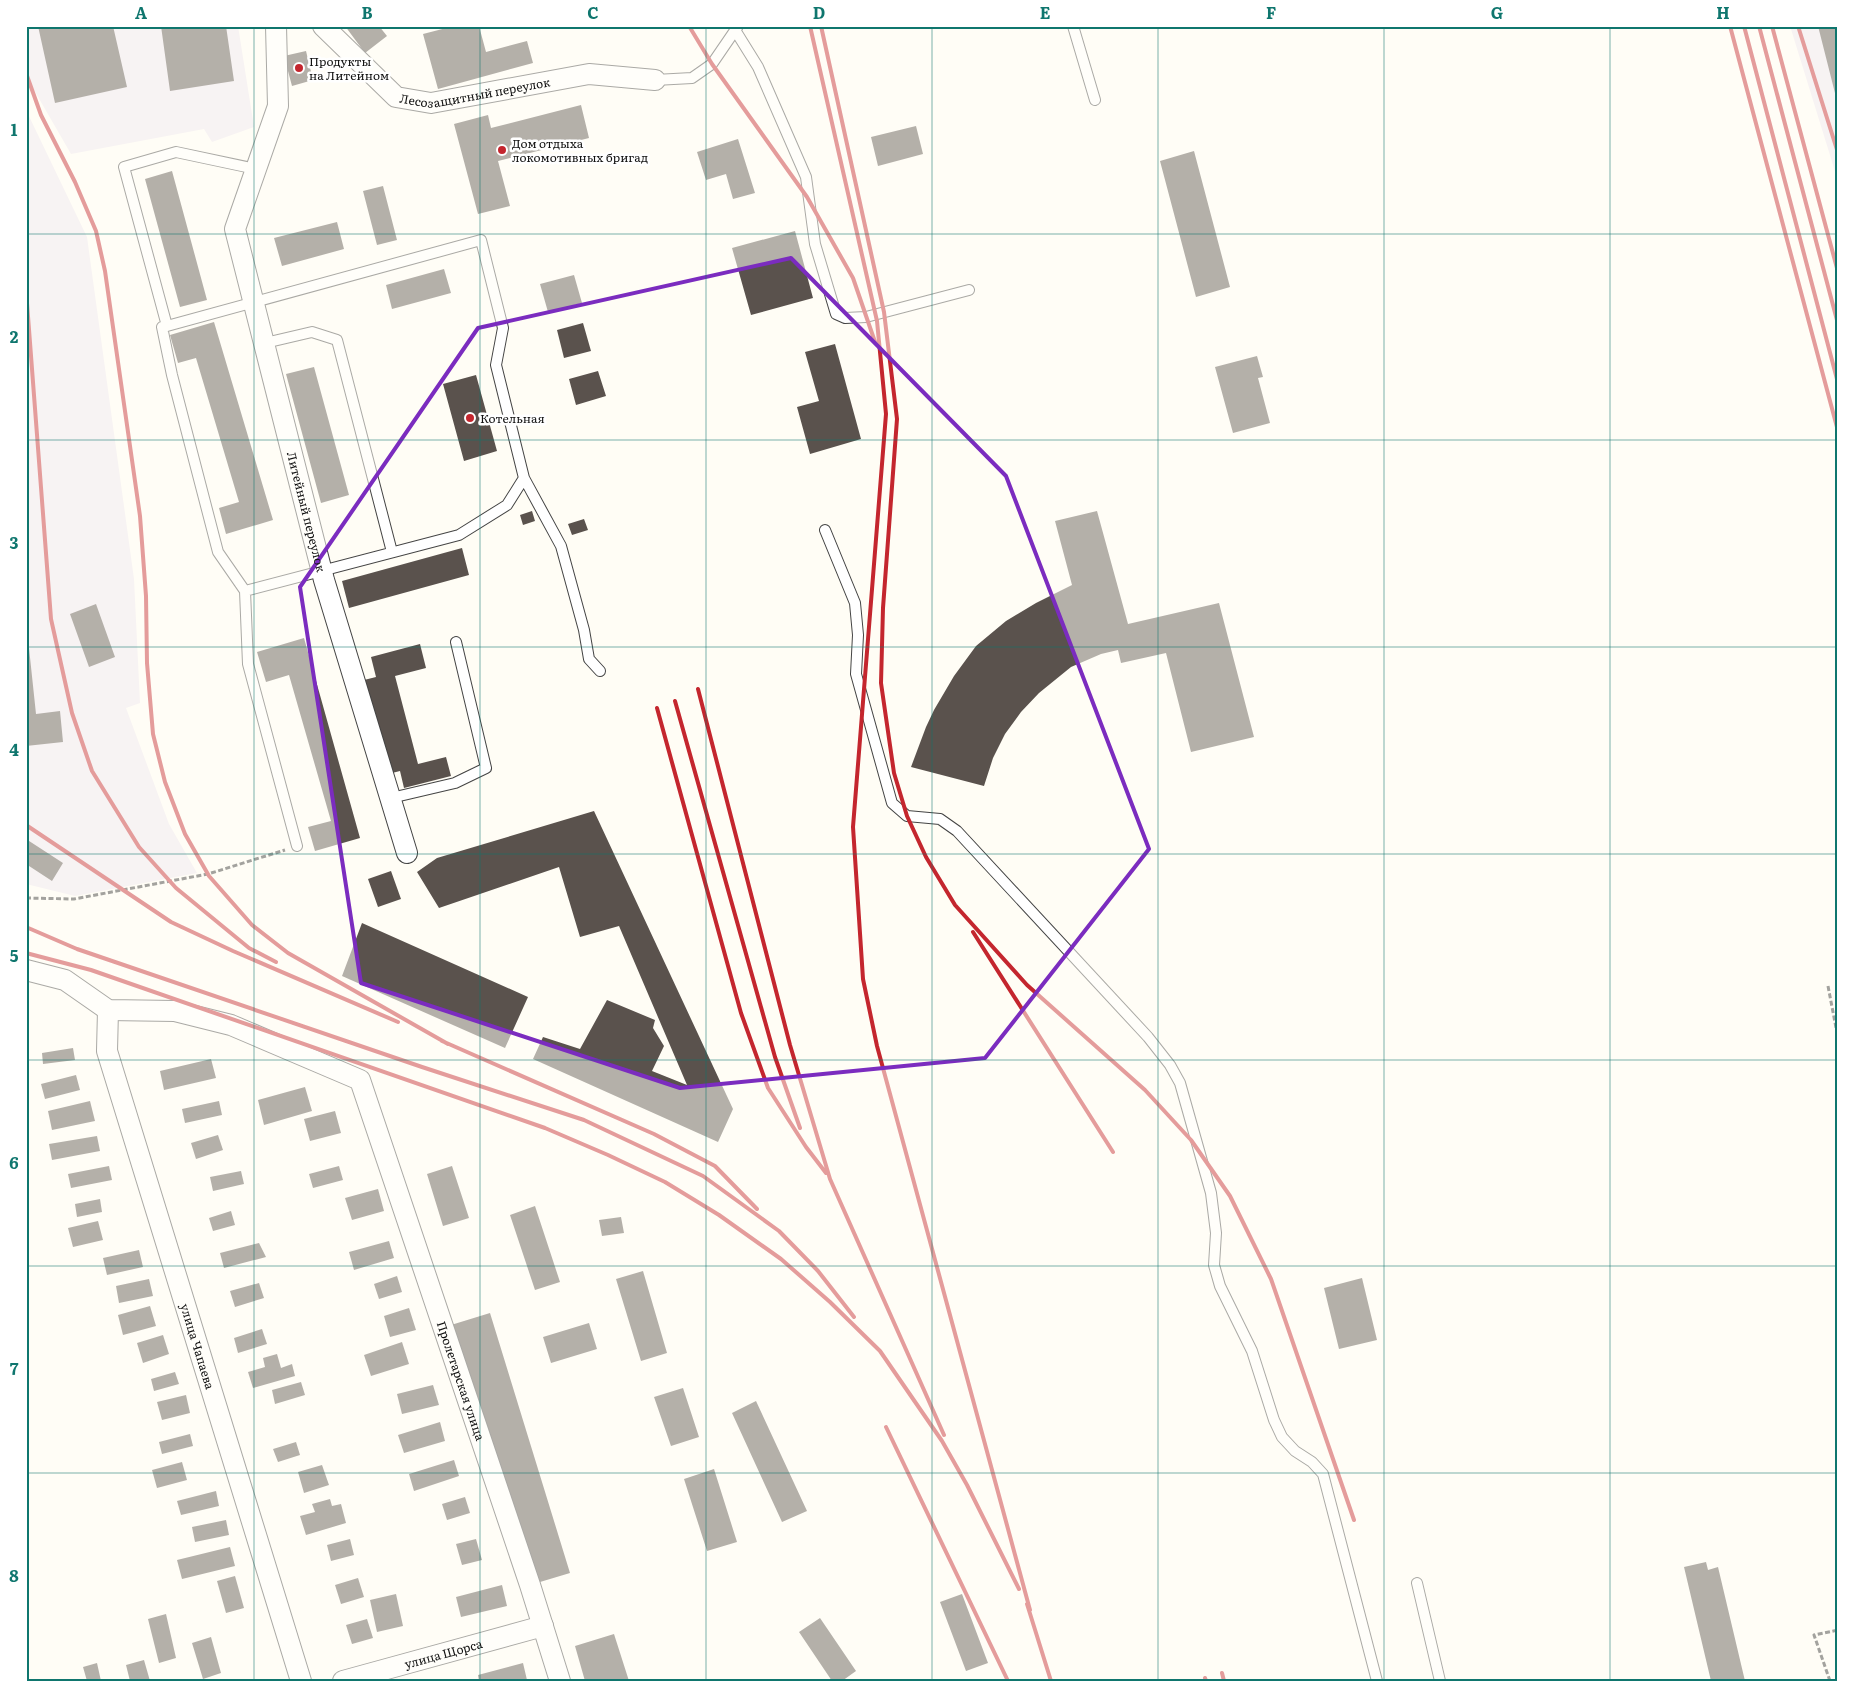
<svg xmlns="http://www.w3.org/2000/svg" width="1864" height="1707" font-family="Literata,serif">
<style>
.industrial{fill:#eee6ef}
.building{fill:#5a524d}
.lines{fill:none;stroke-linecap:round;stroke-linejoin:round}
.lane-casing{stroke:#444;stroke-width:12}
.street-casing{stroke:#444;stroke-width:22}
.path{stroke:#333;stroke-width:3;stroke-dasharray:5 2.5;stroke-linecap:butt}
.lane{stroke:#fff;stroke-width:10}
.street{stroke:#fff;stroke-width:20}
.rail{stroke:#c4262e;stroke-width:4}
.marked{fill:none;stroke:#7b2cbf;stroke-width:4;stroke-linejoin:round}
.grid{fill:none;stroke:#0f766e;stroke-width:1;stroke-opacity:0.55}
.poi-dot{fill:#c4262e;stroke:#fff;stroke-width:2}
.labels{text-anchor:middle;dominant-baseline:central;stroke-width:5;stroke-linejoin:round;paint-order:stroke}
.poi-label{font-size:12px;fill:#111;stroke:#fff;text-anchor:start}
.street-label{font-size:12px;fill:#111;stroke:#fff}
.neatline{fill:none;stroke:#0f766e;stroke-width:2}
.grid-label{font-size:16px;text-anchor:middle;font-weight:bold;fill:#0f766e}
</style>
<rect width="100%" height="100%" fill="#fffdf5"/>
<path class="industrial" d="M26 26H238L254 127 212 142 204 129 71 154 30 83 26 80Z
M1790 26H1838V181Z
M26 110 87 237 134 579 140 703 126 708 169 824 197 873 75 896 26 884Z"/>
<path class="building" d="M38 26H113L127 87 55 103Z
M161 26H226L234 81 170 91Z
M345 26H379L387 36 365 53Z
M454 26H479L486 52 527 41 533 63 438 89 423 34Z
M1818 26H1838V101H1837Z
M306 51 313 80 292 86 284 56Z
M581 105 589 138 498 161 510 206 478 214 454 124 488 115 491 128Z
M916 126 923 154 878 166 871 137Z
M738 139 755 193 733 199 726 174 706 180 697 152Z
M1194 151 1230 287 1196 297 1160 161Z
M172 171 207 300 180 307 145 179Z
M383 186 397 240 377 245 363 191Z
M337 222 344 249 282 266 274 238Z
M795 231 813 298 751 315 732 248Z
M444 269 451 293 392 309 386 285Z
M574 275 582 303 548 312 540 284Z
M214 322 273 520 226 534 219 508 239 502 196 358 178 363 170 335Z
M583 323 591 351 564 358 557 330Z
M835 344 861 439 810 454 797 407 819 401 805 352Z
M1257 356 1263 377 1258 378 1270 423 1233 433 1215 367Z
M314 367 349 495 321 503 286 374Z
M598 371 606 396 576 405 569 379Z
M476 375 497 451 464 461 443 384Z
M532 511 535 521 523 525 520 515Z
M1097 511 1128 624 1219 603 1254 737 1191 752 1166 653 1121 663 1118 650 1101 654 1071 667 1039 693 1021 712 1005 734 993 758 984 786 911 767 926 727 934 710 954 676 976 646 1006 621 1036 603 1072 585 1055 521Z
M584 519 588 530 572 535 568 524Z
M462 548 469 575 349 608 342 581Z
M96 604 115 657 89 667 70 614Z
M304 638 360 838 315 851 308 827 331 821 289 675 266 682 257 652Z
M420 644 426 668 395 676 418 764 446 757 451 776 404 788 400 771 388 774 364 680 376 677 371 657Z
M26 648H29L36 714 60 711 63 742 26 746Z
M594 811 733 1109 718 1142 533 1059 543 1037 580 1049 607 1000 655 1020 653 1028 664 1046 652 1071 687 1085 619 926 580 937 559 867 439 908 417 872 437 858Z
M26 839 63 863 52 881 26 864Z
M391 871 401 899 378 907 368 879Z
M362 923 528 997 505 1048 342 976Z
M73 1048 75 1060 43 1064 42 1053Z
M211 1059 216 1078 164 1090 160 1071Z
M76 1075 80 1090 45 1099 41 1084Z
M305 1087 312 1111 264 1125 258 1100Z
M90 1101 95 1121 52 1130 48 1111Z
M219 1101 222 1115 185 1123 182 1109Z
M335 1111 341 1133 310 1141 304 1119Z
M218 1135 223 1150 196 1159 191 1143Z
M97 1136 100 1151 52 1160 49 1144Z
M109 1166 112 1180 71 1188 68 1174Z
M339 1166 343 1180 313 1188 309 1174Z
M452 1166 469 1218 443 1226 427 1174Z
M241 1171 244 1184 213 1191 210 1177Z
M378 1189 384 1211 352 1220 345 1198Z
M100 1199 102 1212 77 1217 75 1204Z
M535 1206 560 1282 535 1290 510 1215Z
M231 1211 235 1225 213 1231 209 1218Z
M621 1217 624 1233 602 1236 599 1220Z
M98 1221 103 1240 73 1247 68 1228Z
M389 1241 394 1258 354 1270 349 1252Z
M259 1243 266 1257 224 1268 220 1253Z
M139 1250 143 1267 107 1275 103 1258Z
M643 1271 667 1353 641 1361 616 1279Z
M397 1276 402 1292 379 1299 374 1284Z
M1362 1278 1377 1340 1339 1349 1324 1288Z
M149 1279 153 1296 119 1303 116 1286Z
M259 1283 264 1298 235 1307 230 1291Z
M150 1306 156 1326 123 1335 118 1315Z
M409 1308 416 1330 390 1337 384 1316Z
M490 1313 570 1573 530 1585 451 1325Z
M589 1323 597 1349 551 1363 543 1337Z
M262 1329 267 1344 238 1353 234 1338Z
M163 1335 169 1354 143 1363 137 1343Z
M402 1342 409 1364 371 1376 364 1355Z
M277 1354 281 1368 292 1364 295 1376 253 1388 248 1372 265 1367 263 1358Z
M175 1372 179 1384 154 1391 151 1379Z
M301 1382 305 1395 275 1404 272 1390Z
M433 1385 439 1405 402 1414 397 1394Z
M683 1388 699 1437 671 1446 654 1397Z
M186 1395 190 1413 162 1420 157 1402Z
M756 1401 807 1511 782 1522 732 1413Z
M440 1422 445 1441 404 1453 398 1435Z
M190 1434 193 1446 162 1454 159 1442Z
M296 1442 300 1455 278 1462 273 1449Z
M454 1460 459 1476 414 1491 409 1474Z
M182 1462 187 1480 157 1488 152 1470Z
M322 1465 329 1485 304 1493 298 1472Z
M714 1469 737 1542 707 1551 684 1479Z
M216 1491 219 1506 181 1515 177 1501Z
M465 1497 470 1513 447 1520 442 1504Z
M330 1499 332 1506 341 1504 346 1523 306 1535 300 1516 315 1512 312 1504Z
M226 1520 229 1535 195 1542 192 1527Z
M350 1539 354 1555 331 1561 327 1545Z
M476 1539 482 1560 462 1565 456 1544Z
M230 1547 235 1566 182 1579 177 1560Z
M1706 1562 1708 1570 1718 1567 1745 1681H1711L1684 1567Z
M235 1576 244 1608 226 1613 217 1581Z
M358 1578 364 1597 341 1604 335 1585Z
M502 1585 507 1606 461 1617 456 1597Z
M396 1594 403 1626 377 1632 370 1600Z
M962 1594 988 1663 966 1671 940 1602Z
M166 1614 176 1658 159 1663 148 1619Z
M820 1618 856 1671 842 1681H832L799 1632Z
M367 1619 373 1638 352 1644 346 1625Z
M614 1634 629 1681H585L575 1646Z
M211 1637 221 1673 203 1679 192 1643Z
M144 1660 150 1681H130L126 1665Z
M97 1663 101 1681H87L83 1667Z
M523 1663 527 1680 479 1681 478 1675Z"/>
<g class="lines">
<g class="lane-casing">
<path id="lane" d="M1073 26 1095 100
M735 30 758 67 806 177 815 244 836 314 845 318 866 317 969 290
M655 80 692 78 712 64 738 26
M256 169 176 152 124 167 167 326 481 240 503 328 496 365 524 478 507 505 459 535 245 591 248 664 297 846
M167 326 162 327 172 375 218 552 245 591
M265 343 312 332 337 340 392 552
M524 478 561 546 584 630 589 659 600 671
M825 530 855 603 858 635 856 674 892 803 907 816 940 819 957 831 1148 1037 1170 1065 1180 1083 1211 1193 1216 1233 1214 1265 1220 1286 1252 1351 1274 1420 1282 1437 1295 1451 1312 1462 1323 1474 1377 1681
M391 798 455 783 486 768 456 642
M1417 1583 1440 1681"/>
</g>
<g class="street-casing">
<g id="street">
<path id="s1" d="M276 26 278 106 235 229 324 580 407 853"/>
<path id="s2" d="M323 26 396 97 431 103 589 74 655 80"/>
<path id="s3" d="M26 970 65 980 108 1010 175 1011 231 1025 360 1080 530 1585 560 1681"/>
<path id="s4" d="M108 1010 107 1051 301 1681"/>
<path id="s5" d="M343 1681 543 1626"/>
</g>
</g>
<path class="path" d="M26 898 74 899 208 874 285 850
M1828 986 1838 1038
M1830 1681 1814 1635 1838 1630"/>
<use href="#lane" class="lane"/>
<use href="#street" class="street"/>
<path class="rail" d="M689 26 712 64 807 197 853 278 875 342
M810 26 877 321 886 414 853 827 863 979 877 1046 1030 1610
M821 26 884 312 897 419 883 608 881 683 894 773 907 816 926 857 955 905 1027 985 1145 1090 1191 1140 1230 1196 1271 1279 1354 1520
M1730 26 1838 431
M1744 26 1838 383
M1759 26 1838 324
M1772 26 1838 272
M1798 26 1838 153
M26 73 41 115 75 182 96 231 105 271 140 516 146 596 147 663 153 734 165 782 185 834 209 876 252 925 288 953 448 1044
M26 290 51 619 72 713 92 771 139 847 176 888 249 948 276 962
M698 689 790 1045 830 1179 944 1435
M675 701 775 1057 800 1128
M657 708 741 1013 768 1088 806 1147 826 1173
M26 825 171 922 233 951 398 1022
M26 927 77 949 422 1067 584 1120 703 1176 779 1231 818 1271 854 1317
M973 932 1113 1152
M26 953 91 970 545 1128 608 1155 665 1182 719 1215 781 1259 830 1302 880 1351 942 1441 967 1485 1019 1589
M442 1041 654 1134 715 1166 757 1209
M886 1427 1008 1681
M1027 1604 1051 1681
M1222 1673 1224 1681
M1205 1678 1206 1681"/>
</g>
<path d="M0 0H1864V1707H0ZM791 258 1006 476 1149 849 985 1058 680 1088 361 983 300 587 478 328Z" fill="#fffdf5" fill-opacity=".55" fill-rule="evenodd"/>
<path class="marked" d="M791 258 1006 476 1149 849 985 1058 680 1088 361 983 300 587 478 328Z"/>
<path class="grid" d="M254 26V1681M480 26V1681M706 26V1681M932 26V1681M1158 26V1681M1384 26V1681M1610 26V1681M26 234H1838M26 440H1838M26 647H1838M26 854H1838M26 1060H1838M26 1266H1838M26 1473H1838"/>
<g class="poi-dot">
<circle cx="299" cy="68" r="5"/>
<circle cx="502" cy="150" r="5"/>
<circle cx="470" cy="418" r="5"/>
</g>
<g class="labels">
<g class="poi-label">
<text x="309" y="61">Продукты<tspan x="309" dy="14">на Литейном</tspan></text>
<text x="512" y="143">Дом отдыха<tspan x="512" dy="14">локомотивных бригад</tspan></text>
<text x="480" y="418">Котельная</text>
</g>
<g class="street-label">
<text stroke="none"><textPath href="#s2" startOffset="182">Лесозащитный переулок</textPath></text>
<text stroke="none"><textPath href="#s1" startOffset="502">Литейный переулок</textPath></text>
<text stroke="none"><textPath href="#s4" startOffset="350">улица Чапаева</textPath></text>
<text stroke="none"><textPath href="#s3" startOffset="675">Пролетарская улица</textPath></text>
<text stroke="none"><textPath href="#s5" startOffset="104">улица Щорса</textPath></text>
</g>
</g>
<rect width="1864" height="1707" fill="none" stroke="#ffffff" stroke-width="55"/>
<rect x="28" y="28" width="1808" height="1652" class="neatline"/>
<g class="grid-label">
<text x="141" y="19">A</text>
<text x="367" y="19">B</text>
<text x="593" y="19">C</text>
<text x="819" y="19">D</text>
<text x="1045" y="19">E</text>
<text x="1271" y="19">F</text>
<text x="1497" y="19">G</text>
<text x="1723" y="19">H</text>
<text x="14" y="136">1</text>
<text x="14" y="343">2</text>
<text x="14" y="549">3</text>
<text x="14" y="756">4</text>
<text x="14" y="962">5</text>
<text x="14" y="1169">6</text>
<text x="14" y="1375">7</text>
<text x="14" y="1582">8</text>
</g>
</svg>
